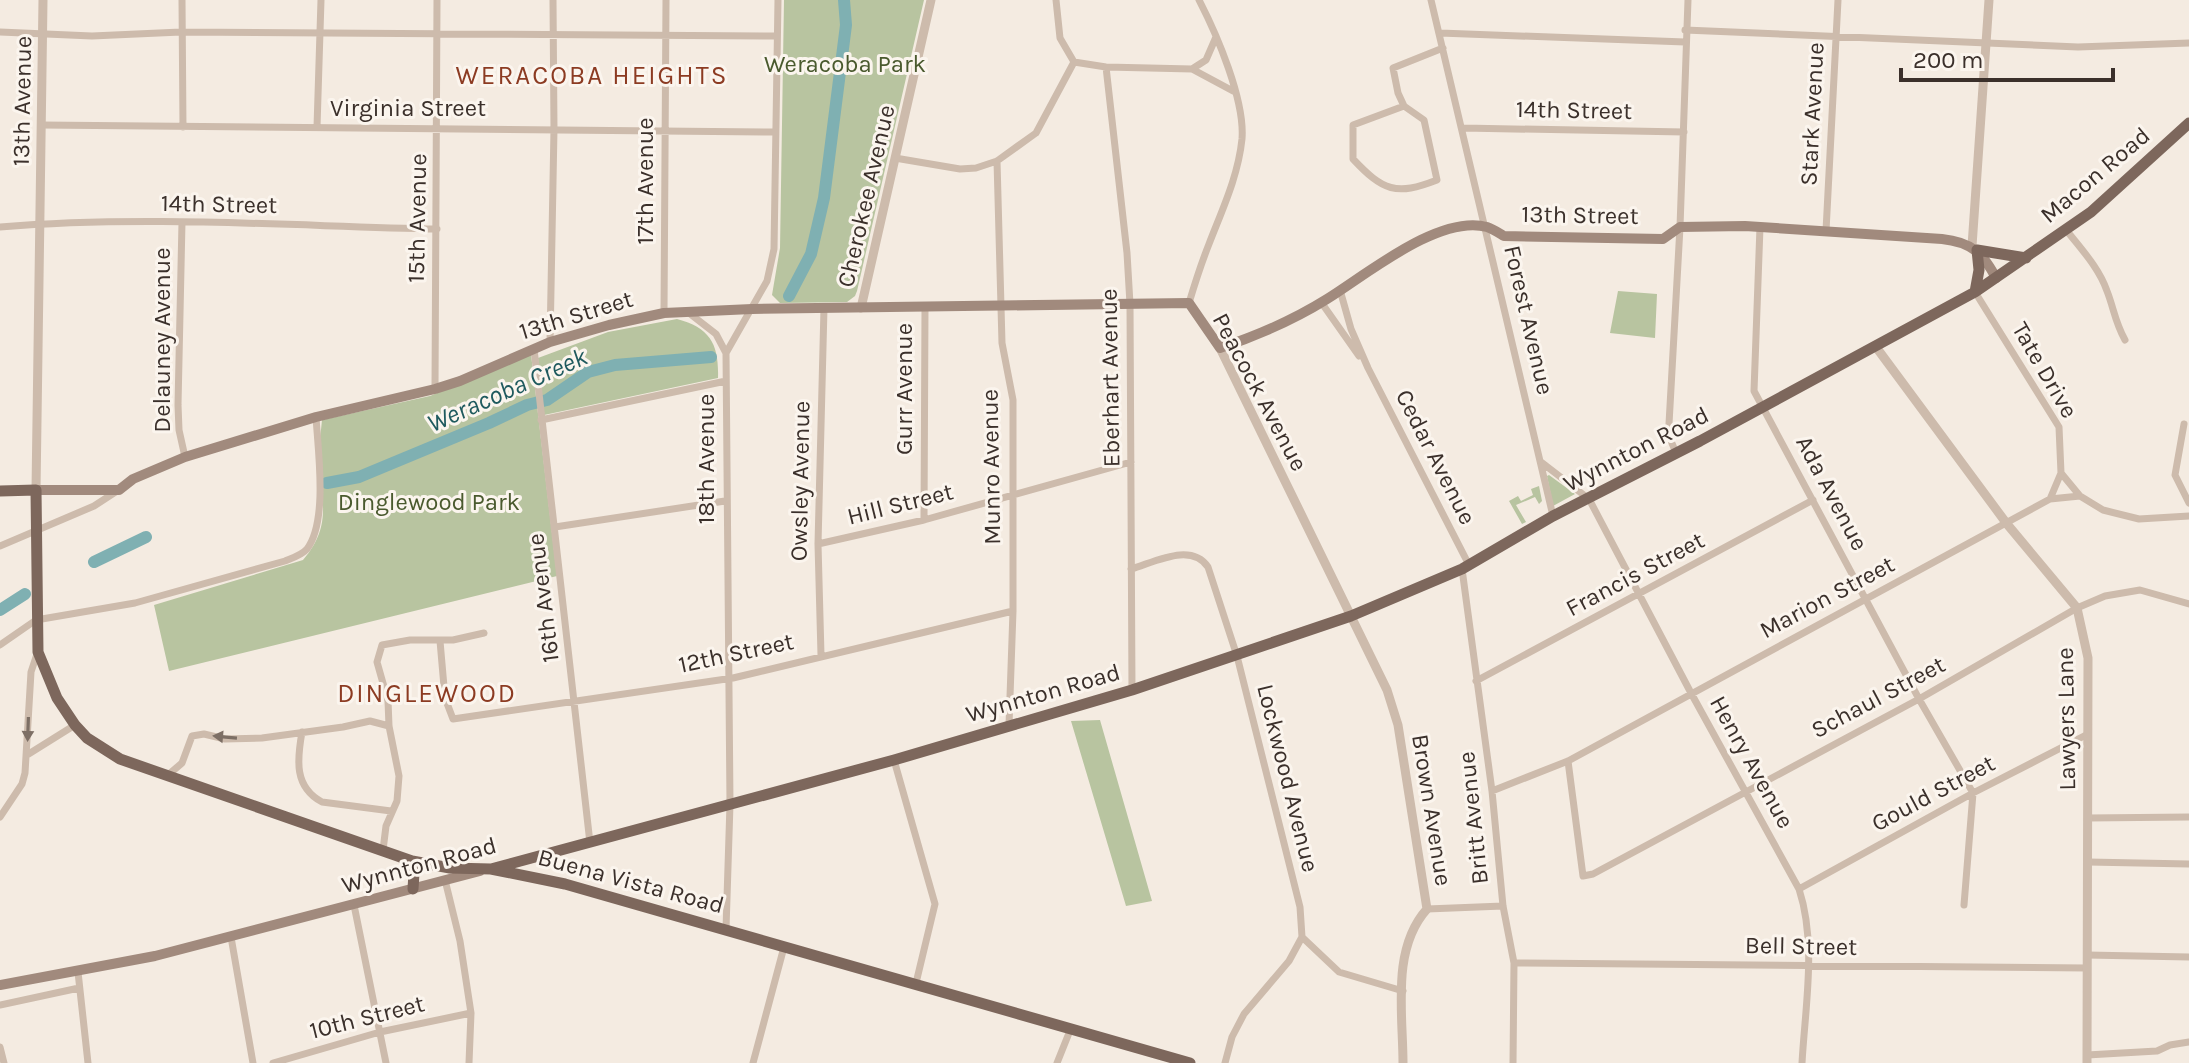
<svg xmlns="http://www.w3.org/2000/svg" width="2189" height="1063" font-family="Karla,sans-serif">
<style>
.green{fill:#b8c4a0}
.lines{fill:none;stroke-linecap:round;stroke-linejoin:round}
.river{stroke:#7fb0b2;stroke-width:12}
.minor{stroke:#cdbbac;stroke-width:7}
.tertiary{stroke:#cdbbac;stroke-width:9}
.secondary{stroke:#a18a7d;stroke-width:10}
.primary{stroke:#7d675c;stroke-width:11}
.oneway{fill:#7d6f65}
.labels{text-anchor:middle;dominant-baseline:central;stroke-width:6;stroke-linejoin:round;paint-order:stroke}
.park-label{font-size:24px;fill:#4a5a2e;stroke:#fbf5ee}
.street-label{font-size:24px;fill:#3b302b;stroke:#fbf5ee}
.neighbourhood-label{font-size:26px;letter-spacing:2px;fill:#8c3b22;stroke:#fbf5ee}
.water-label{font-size:26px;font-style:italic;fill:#1f5a5e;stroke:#fbf5ee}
</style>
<rect width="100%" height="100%" fill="#f4ebe1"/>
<path class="green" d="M784 0H924L857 291 855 296 847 302 780 303 772 295 780 248Z
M1618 291 1657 294 1655 338 1610 333Z
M677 319C711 328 719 345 718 378L544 415 538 358 608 332Z
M531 354 557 576 169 671 154 605 303 560C333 525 321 500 319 458 318 446 321 433 322 420L430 396Z
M1549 475 1575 494 1553 506 1547 476Z
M1539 486 1542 501 1539 504 1535 497 1516 505 1526 522 1522 524 1509 501 1518 496 1521 501 1533 495 1531 489Z
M1100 720 1152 901 1126 906 1071 721Z"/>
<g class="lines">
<path class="river" d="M789 296 811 254 824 198 846 25 844 0
M327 483 359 477 489 423 527 405 547 400 588 372 615 365 711 357
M94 562 146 537
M0 610 25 594"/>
<path class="minor" d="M182 0 183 127
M1056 0 1060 38 1074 62
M1431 0 1553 516
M1685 30 2078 47 2189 43
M0 32 92 36 181 32 777 36
M1440 33 1685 42
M1074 62 1106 67 1192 69 1233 91
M1106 67 1127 253 1130 304 1132 690
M1192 69 1206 60 1216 37
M1404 106 1424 120 1437 180C1396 196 1383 191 1353 159V125Z
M1404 106 1398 93 1393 68 1443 48
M41 125 775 132
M317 127 321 0
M1463 128 1684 132
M895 158 960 169 976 168 997 161 1036 133 1074 62
M997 161 1002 343 1013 400V611L1009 725
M182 222 178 405 179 430 185 457
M0 227C145 215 292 226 437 229
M1760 227 1754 391 1919 699 1973 793 1964 905
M1826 231 1838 0
M2067 231C2082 250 2099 268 2107 291 2114 309 2115 322 2125 340
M1340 290 1351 329 1368 368 1469 565
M1975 292 2059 427 2061 473 2050 499
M1321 302 1359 356
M1189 303C1195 283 1201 264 1209 244 1222 210 1238 177 1242 139 1245 100 1217 35 1199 0
M664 313 666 0
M689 313 716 334 726 353
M550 342 554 129 553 0
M534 349 590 843
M435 389 437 0
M541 420 726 381
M2184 424 2175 475 2189 503
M1676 453 1669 436V424L1680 227 1688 0
M1541 462 1589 499 1691 693 1799 889C1817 944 1805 1007 1802 1063
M2061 473 2080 496
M924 520 925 308
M555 527 725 501
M818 544 924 520 1131 462
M0 546 94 506 117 491
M1131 569C1155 562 1191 542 1208 567L1237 656 1300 907 1302 937 1289 961 1244 1014 1232 1037 1225 1063
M1462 569 1492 791 1503 906 1514 963 1513 1063
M440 641 445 698 453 719 733 678 1013 611
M0 645 36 620 135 603 285 561C292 558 302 555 307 549 328 521 318 451 316 417
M821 655 818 544 824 308
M1476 681 1813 500
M302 732C297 760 294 787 322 802L391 811
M27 755 75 725
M894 760 935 904 916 983
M1568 761 1583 876 1593 874 1919 699 2077 608 2105 596 2140 590 2189 604
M168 775 182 763 192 736 204 734 225 739 262 738 343 727 370 721 389 726
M1492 791 1568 761 2050 499 2080 496 2103 510 2139 519 2189 516
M0 817 22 784 25 773 31 672 37 654
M2088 818 2189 817
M383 850 386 826 397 801 399 776 389 726 388 701 377 662 382 645 410 640H453L484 633
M2088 862 2189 864
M445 880 460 941 471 1013 469 1063
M1799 889 1973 793 2088 734
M354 905 386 1063
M1427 909 1503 906
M726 929 730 804 726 353 767 281 774 249 778 0
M231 937 253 1063
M1302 937 1339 972 1403 991
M2087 955 2189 957
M1514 963 2087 968
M78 972 88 1063
M0 1005 79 988
M0 1047 4 1063
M2087 1055 2157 1051 2170 1045 2189 1042
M273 1063 380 1032 471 1013
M753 1063 784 947
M1057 1063 1071 1028"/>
<path class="tertiary" d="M1972 246 1989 0
M861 308 931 0
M1876 347 2007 524 2077 608 2088 658 2087 1063
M1220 348 1387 690 1398 725 1427 909C1391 949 1403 1013 1403 1063
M36 490 43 0"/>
<path class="secondary" d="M36 490H119L133 479 185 457 316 417 435 389 460 381 550 342 609 325 664 313 752 309 1189 303 1220 348C1256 336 1295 319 1327 299 1366 275 1439 214 1487 227 1493 229 1499 233 1504 236L1663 239 1680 227 1745 226 1942 239C1971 242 1983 253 1996 278
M0 985 155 956 480 871"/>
<path class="primary" d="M1975 292 1979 270 1977 250 2026 258
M0 491 36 490 38 652 57 698 75 725 87 738 120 759 412 861 450 868 491 869 565 884 1190 1063
M412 861 414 873 413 889
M491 869 894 760 1132 690 1351 616 1462 569 1553 516 1700 441 1975 292 2091 212 2189 123"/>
</g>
<defs><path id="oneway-solid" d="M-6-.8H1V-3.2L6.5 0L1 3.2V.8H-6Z" transform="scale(2)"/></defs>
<g class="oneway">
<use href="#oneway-solid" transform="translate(28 729) rotate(92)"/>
<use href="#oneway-solid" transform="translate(225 737) rotate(-175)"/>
</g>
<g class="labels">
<g class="park-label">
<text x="845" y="64">Weracoba Park</text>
<text x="429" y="502">Dinglewood Park</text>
</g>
<g class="street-label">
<text transform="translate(22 101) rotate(-89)">13th Avenue</text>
<text x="408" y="108">Virginia Street</text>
<text transform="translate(1574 110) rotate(1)">14th Street</text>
<text transform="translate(1812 114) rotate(-87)">Stark Avenue</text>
<text transform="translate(2095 175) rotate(-40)">Macon Road</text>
<text transform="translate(645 181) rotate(-90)">17th Avenue</text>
<text transform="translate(866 196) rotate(-77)">Cherokee Avenue</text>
<text transform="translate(219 204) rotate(1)">14th Street</text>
<text transform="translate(1580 215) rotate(1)">13th Street</text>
<text transform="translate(417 218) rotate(-89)">15th Avenue</text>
<text transform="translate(576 315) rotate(-17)">13th Street</text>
<text transform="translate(1529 320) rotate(77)">Forest Avenue</text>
<text transform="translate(162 340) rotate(-90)">Delauney Avenue</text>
<text transform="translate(2045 370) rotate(60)">Tate Drive</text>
<text transform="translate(1110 378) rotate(-91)">Eberhart Avenue</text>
<text transform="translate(904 389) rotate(-90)">Gurr Avenue</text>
<text transform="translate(1260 392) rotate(62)">Peacock Avenue</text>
<text transform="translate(1636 449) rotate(-27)">Wynnton Road</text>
<text transform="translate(1436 457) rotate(63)">Cedar Avenue</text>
<text transform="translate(706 459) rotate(-90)">18th Avenue</text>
<text transform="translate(991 467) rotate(-91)">Munro Avenue</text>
<text transform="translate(800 481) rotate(-89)">Owsley Avenue</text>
<text transform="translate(1832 493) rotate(62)">Ada Avenue</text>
<text transform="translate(900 504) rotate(-14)">Hill Street</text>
<text transform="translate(1635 574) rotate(-28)">Francis Street</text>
<text transform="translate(1827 597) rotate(-28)">Marion Street</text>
<text transform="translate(543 598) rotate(-97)">16th Avenue</text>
<text transform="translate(736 653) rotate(-12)">12th Street</text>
<text transform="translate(1043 693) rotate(-16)">Wynnton Road</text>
<text transform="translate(1878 697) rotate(-28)">Schaul Street</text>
<text transform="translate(2066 719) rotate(-91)">Lawyers Lane</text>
<text transform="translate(1752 762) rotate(61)">Henry Avenue</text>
<text transform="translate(1288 778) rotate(76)">Lockwood Avenue</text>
<text transform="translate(1933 793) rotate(-28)">Gould Street</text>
<text transform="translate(1432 810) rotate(81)">Brown Avenue</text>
<text transform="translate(1473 818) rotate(-96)">Britt Avenue</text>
<text transform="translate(419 865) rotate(-15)">Wynnton Road</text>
<text transform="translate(631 881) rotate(15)">Buena Vista Road</text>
<text transform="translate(1801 946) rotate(1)">Bell Street</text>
<text transform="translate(367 1017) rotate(-14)">10th Street</text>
</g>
<g class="neighbourhood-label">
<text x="592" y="75">WERACOBA HEIGHTS</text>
<text x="427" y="693">DINGLEWOOD</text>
</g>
<g class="water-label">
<text transform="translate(507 390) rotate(-24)">Weracoba Creek</text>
</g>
</g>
<path d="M1901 68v12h212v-12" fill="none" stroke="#3b302b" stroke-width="4"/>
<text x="1913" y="68" font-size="24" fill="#3b302b" stroke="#fbf5ee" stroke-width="6" paint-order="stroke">200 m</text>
</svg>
